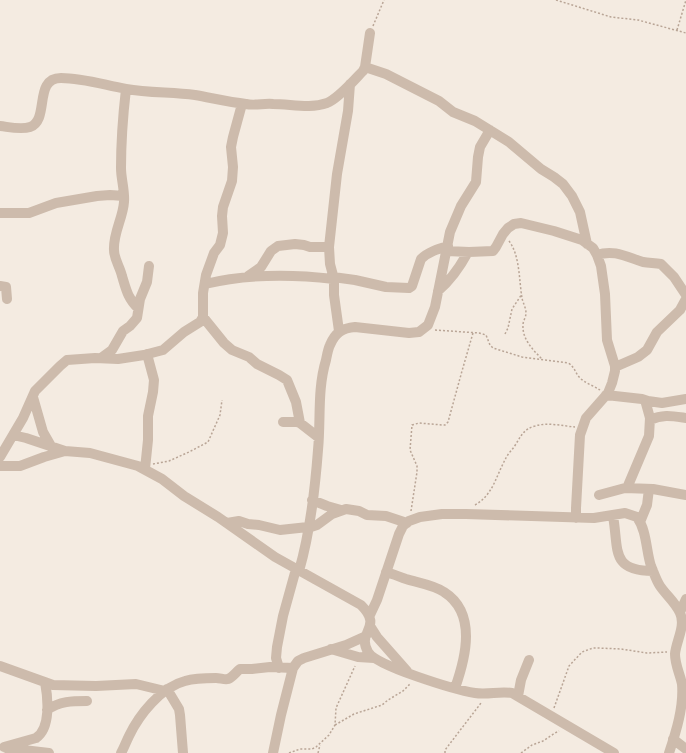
<svg xmlns="http://www.w3.org/2000/svg" width="686" height="753" font-family="'Alegreya Sans',sans-serif">
<style>
.lines{fill:none;stroke-linecap:round;stroke-linejoin:round}
.path{stroke:#b9a596;stroke-width:1.5;stroke-dasharray:2 2;stroke-linecap:butt}
.minor{stroke:#cdbbac;stroke-width:10}
</style>
<rect width="100%" height="100%" fill="#f4ebe1"/>
<g class="lines">
<path class="path" d="M556 0 611 17 638 20 686 33
M373 26 384 0
M677 30 686 0
M509 241C520 255 519 281 522 298 523 303 526 308 526 313 526 317 523 321 523 325 522 339 533 350 542 359
M435 330 479 333 486 335 490 345 493 348 522 357 568 363C575 367 575 373 580 378 585 383 594 386 600 390
M505 334 508 328 512 309 522 294
M153 464 169 461 189 452 208 442 220 415 222 400
M475 505C493 495 496 476 505 460 507 455 511 451 514 447 520 438 523 429 535 426 547 422 563 426 575 427
M411 511 417 472V466L410 450 412 425 419 423 443 425H445L448 422 462 371 473 333
M554 708 569 666 582 652 593 648H598L621 649 647 653 667 652
M335 725 354 714 382 705 388 700 403 691 411 683
M289 753 300 749H312L316 747 329 735 335 725 336 708 355 666
M318 753 320 745
M445 753V750L481 703
M521 753 532 745 543 741 555 733 559 731"/>
<path class="minor" d="M365 67 386 74 439 101 453 112 475 121 509 142 541 169 554 177 563 184 572 196 580 212 587 244
M126 89C123 115 121 142 121 168 121 179 125 191 124 202 123 218 113 233 114 250 114 259 120 267 122 276 126 289 128 299 138 308
M0 126C9 127 21 130 30 127 50 120 33 78 61 78 83 78 104 85 126 89 149 93 172 92 195 95 212 98 229 102 246 104 255 106 264 103 273 104 291 104 310 109 327 103 339 98 354 80 363 71L365 67 370 33
M0 213H29L56 203 97 196 110 195 124 196
M447 251 469 252 493 251 496 247 503 234 508 228 514 224 521 223 554 231 582 240 593 248 597 255 601 266 605 294 607 340 615 366V371L612 383 608 393 586 418 580 435 576 508V518
M597 255C614 249 627 257 643 262 649 263 655 263 661 264L674 277 686 295
M248 276 261 267 271 251 278 246 295 244 304 245 310 247H329
M333 277 355 280 386 287 409 288 412 286 421 259C428 252 438 249 448 246
M205 284C246 274 291 274 334 279
M0 286 6 287 7 299
M438 291C451 280 460 267 468 252
M203 317 224 343 232 350 249 357 257 364 279 375 287 380 296 402 300 423
M339 331 334 295V279L330 264 329 247 337 174 348 111 350 84
M101 358 112 350 123 331 130 326 137 318 140 299 147 282 149 266
M615 367 638 357 647 350 657 332 680 310 686 299
M606 395 642 399 648 401 662 403 686 399
M33 397 43 432 51 446
M650 420C663 414 672 416 686 418
M283 422H297L300 423 318 437
M13 435 26 438 65 451
M0 457 23 418 35 391 60 366 67 360 95 358 118 359 144 355 163 350 184 332 200 322 203 317V293L206 275 214 253 220 245 223 233 222 216 223 207 232 181 233 167 231 147 233 137 242 104
M0 466H20L44 457 65 451 90 453 138 466 162 479 184 496 218 517 275 557 361 605C384 628 356 631 368 652 376 666 456 690 475 693 488 695 499 691 512 693L614 753
M145 469 148 440V416L153 392 154 380 147 354
M627 488 649 436 650 418 645 400
M599 495 625 488 653 489 686 495
M312 500 327 506 341 510
M613 516C619 549 610 571 653 571
M640 522 647 505 649 489
M227 523 239 521 248 524 259 525 280 530 308 527
M308 528 317 525 332 514 346 509 359 511 367 515 386 516 407 523
M299 571C310 533 315 490 318 450 321 420 317 390 326 360 327 355 328 349 330 345 335 333 342 328 355 327L409 333 419 332 428 325 435 307 450 232 461 206 476 182 478 157 480 147 490 130
M386 572C393 574 400 577 406 579 419 583 434 585 444 592 477 613 466 657 455 688
M680 612 686 599
M370 615 377 600 399 534 403 526 409 521 420 517 442 514H466L594 518 625 513 637 517C647 531 646 551 651 566 654 573 656 580 660 586 666 595 676 603 680 613 686 626 676 641 675 654 675 665 680 674 682 684 684 707 676 732 669 753
M370 626 377 637 407 671
M331 649 358 657 374 658
M0 666 53 685 96 686 136 684 165 691
M279 668 276 658 277 647 283 616 296 569
M167 689 179 709 180 715 183 753
M518 696 521 680 529 660
M47 710C60 701 72 701 87 701
M673 739 686 749
M4 747 36 738C51 728 48 698 45 682
M6 748 49 753
M121 753C124 748 126 742 129 736 139 715 161 687 185 681 195 678 206 678 216 678 220 678 225 680 228 679 233 677 236 672 240 669H252L270 667 293 668
M273 753 281 715 293 668 298 661 304 658 346 645 366 636"/>
</g>
</svg>
